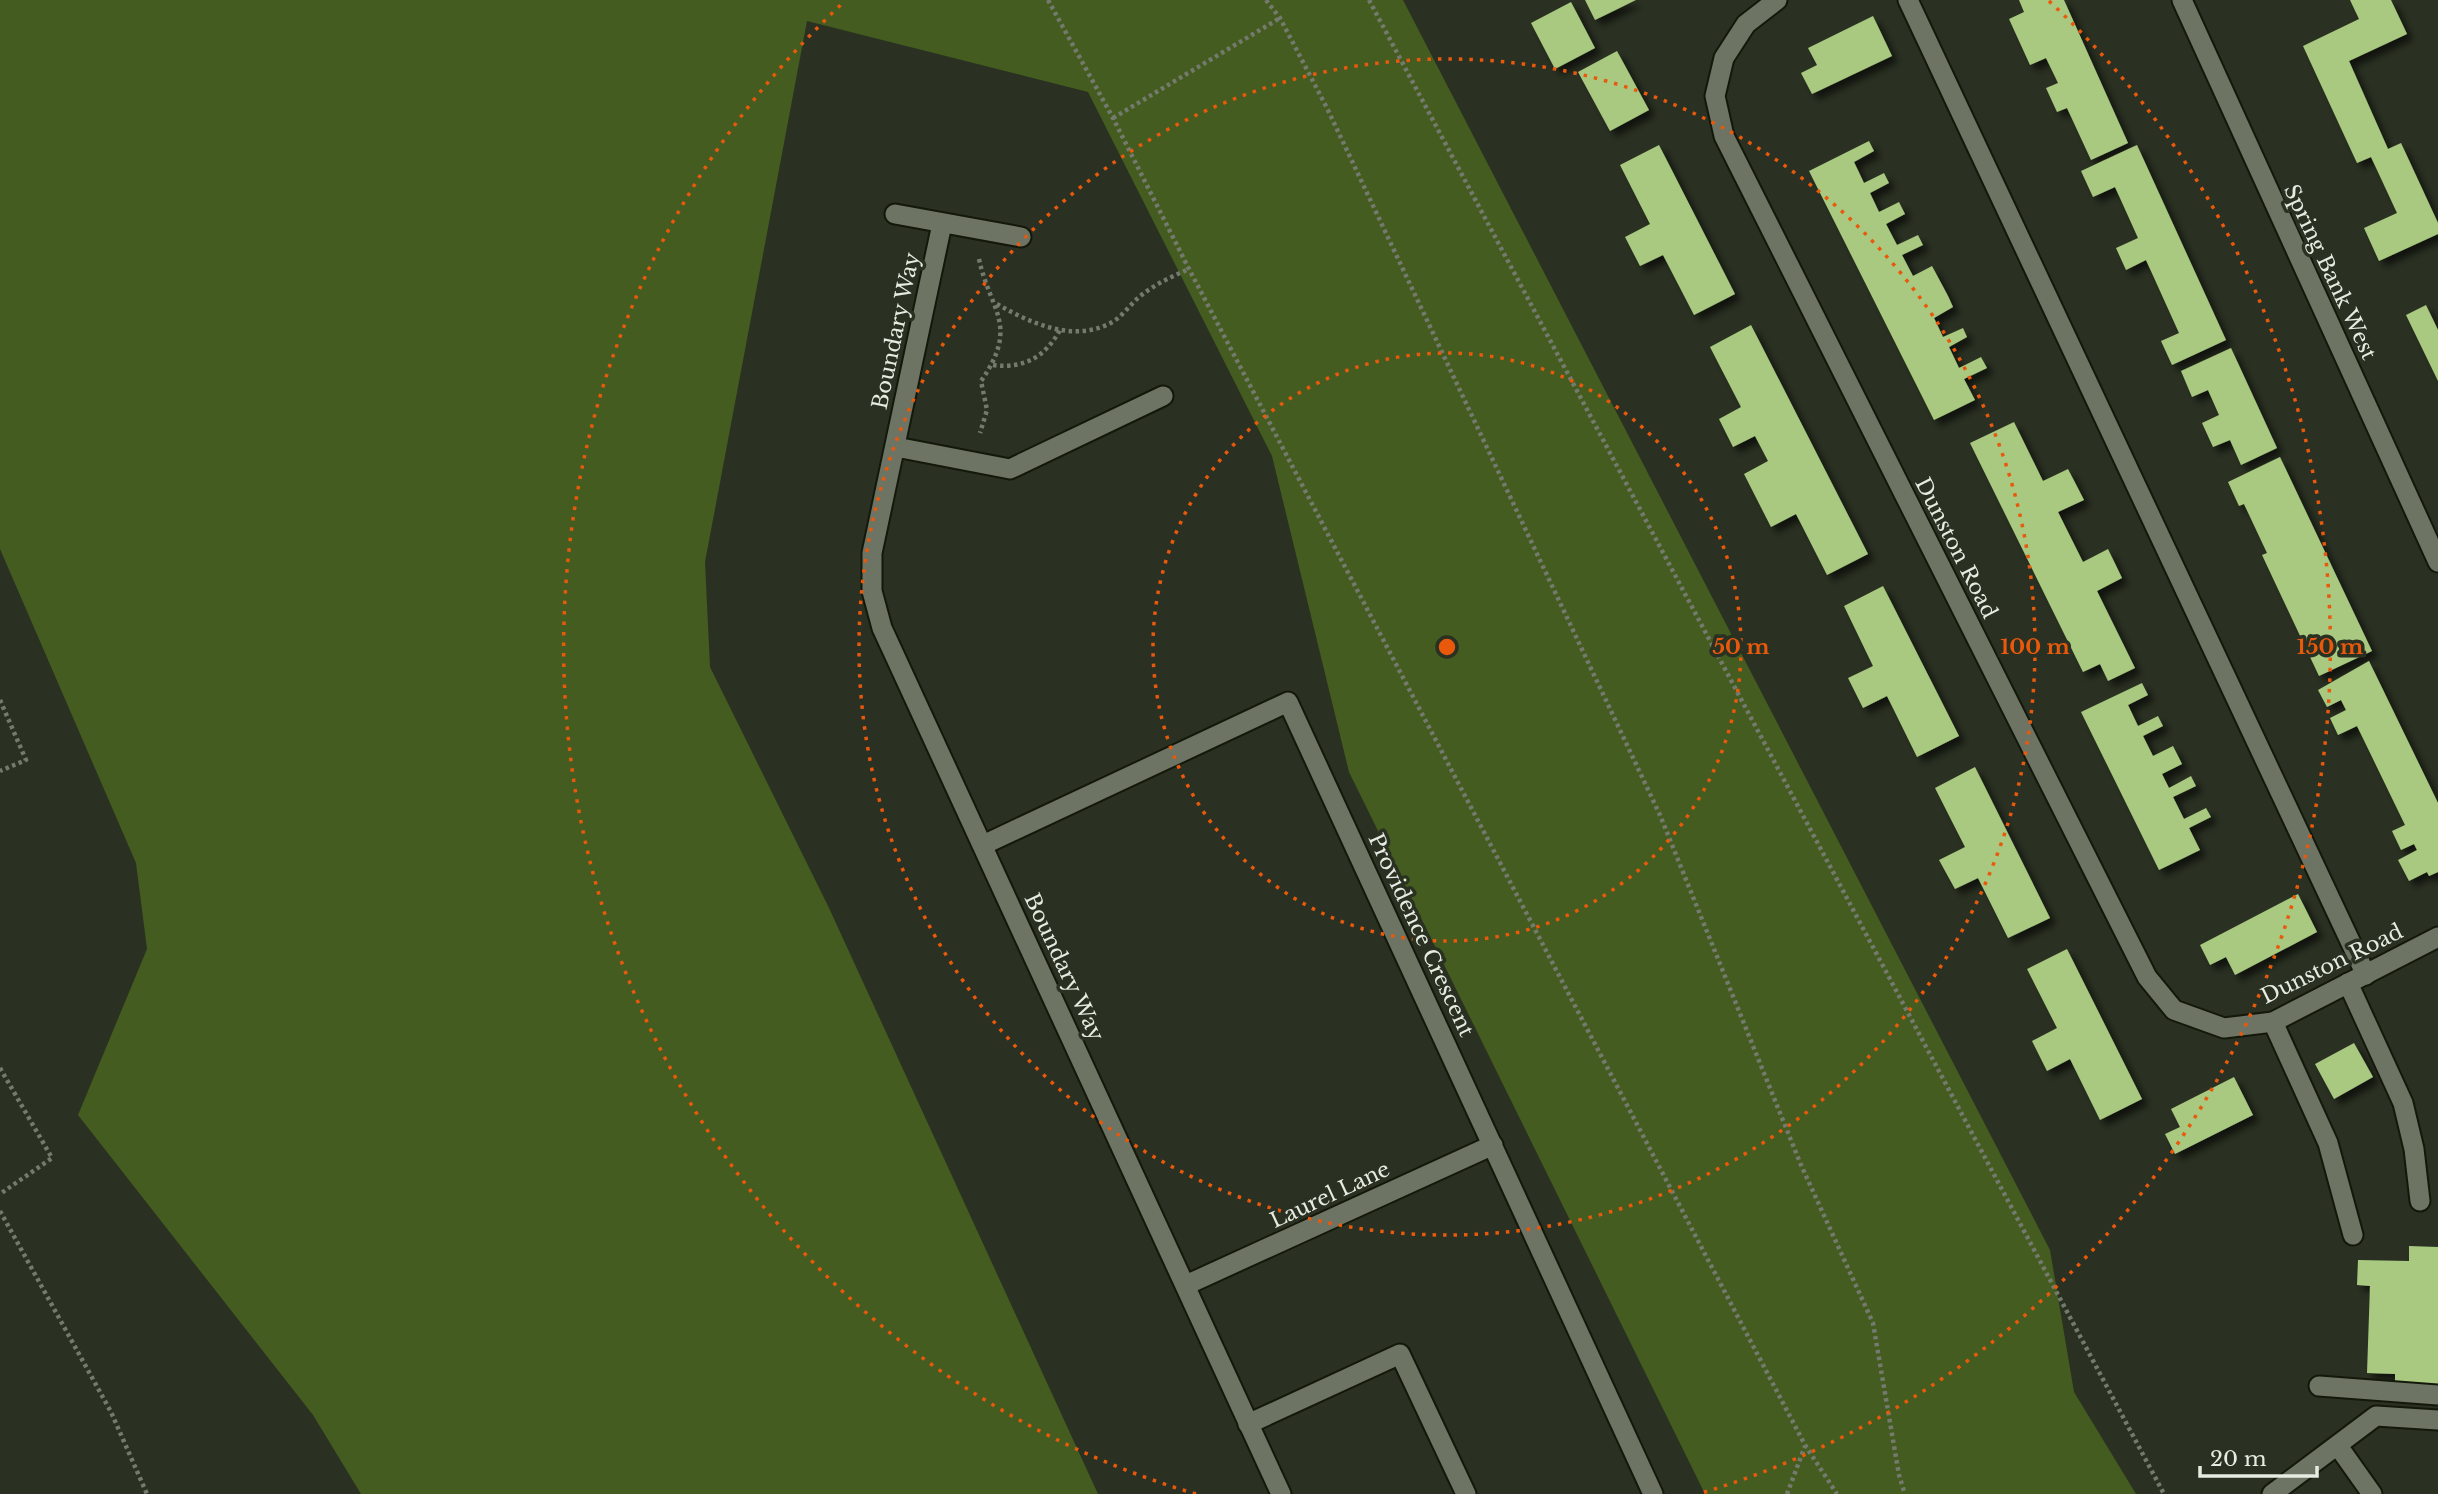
<svg xmlns="http://www.w3.org/2000/svg" width="2438" height="1494" font-family="'Libre Baskerville',serif">
<style>
.green{fill:#445c1f}
.building{fill:#a9c980;filter:url(#shadow)}
.lines{fill:none;stroke-linecap:round;stroke-linejoin:round}
.service-casing{stroke:#13180b;stroke-width:23}
.minor-casing{stroke:#13180b;stroke-width:23}
.path{stroke:#747a6d;stroke-width:4.5;stroke-dasharray:3.5 3.5;stroke-linecap:butt}
.service{stroke:#6d7464;stroke-width:19}
.minor{stroke:#6d7464;stroke-width:19}
.ring{fill:none;stroke:#e8590c;stroke-width:3.5;stroke-dasharray:3.5 7}
.labels{text-anchor:middle;dominant-baseline:central;stroke-width:7;stroke-linejoin:round;paint-order:stroke}
.street-label{font-size:21px;fill:#e7ece2;stroke:#2a3122}
.centre{fill:#e8590c;stroke:#2a3122;stroke-width:3.5}
.ring-label{font-size:21px;text-anchor:middle;font-weight:bold;fill:#e8590c;stroke:#2a3122;stroke-width:7;stroke-linejoin:round;paint-order:stroke}
</style>
<defs>
<filter id="shadow"><feDropShadow dx="6" dy="6" stdDeviation="3.5" flood-color="#0009"/></filter>
</defs>
<rect width="100%" height="100%" fill="#2a3122"/>
<path class="green" d="M0 0H1403L2050 1250 2074 1392 2136 1494H1705L1349 772 1272 456 1088 92 807 21 705 562 710 667 829 908 1098 1494H361L313 1415 78 1115 147 949 136 863 0 549Z"/>
<path class="building" d="M1585 0H1636L1595 20Z
M2019 0H2064L2128 143 2091 160 2067 108 2057 112 2046 88 2058 83 2046 58 2030 65 2009 19 2024 12Z
M2350 0H2391L2407 34 2349 61 2388 149 2401 143 2438 223V234L2379 261 2364 228 2397 213 2371 157 2357 163 2303 46 2359 19Z
M1571 2 1595 48 1555 69 1531 23Z
M1873 16 1892 56 1812 94 1801 73 1817 65 1808 48Z
M1617 51 1649 110 1610 131 1578 72Z
M1869 141 1874 151 1854 162 1864 183 1884 173 1889 183 1870 193 1879 212 1899 202 1905 214 1886 224 1897 245 1918 235 1923 245 1902 255 1913 276 1932 266 1948 296 1953 307 1934 318 1943 337 1963 328 1967 337 1949 347 1959 368 1981 357 1987 368 1964 379 1975 400 1934 420 1809 171Z
M1659 145 1735 294 1694 315 1663 255 1640 266 1625 237 1650 224 1620 165Z
M2137 145 2226 340 2172 365 2161 341 2179 333 2146 260 2126 270 2116 248 2138 238 2115 187 2093 197 2081 171Z
M2426 305 2438 330V381L2406 315Z
M1751 325 1868 554 1827 575 1796 514 1771 527 1744 474 1768 461 1755 436 1733 447 1719 419 1741 407 1710 347Z
M2231 348 2277 448 2241 465 2230 440 2213 447 2202 423 2219 415 2208 390 2192 397 2181 371Z
M2014 422 2043 481 2068 469 2084 500 2058 512 2083 562 2108 549 2122 578 2097 591 2135 668 2108 681 2100 664 2083 672 1970 443Z
M2280 457 2372 651 2319 676 2262 555 2267 553 2244 504 2239 506 2228 482Z
M1883 586 1959 736 1917 757 1887 696 1863 708 1848 678 1873 666 1844 606Z
M2369 661 2438 803V872L2429 876 2427 872 2409 881 2398 860 2417 850 2414 844 2401 850 2392 831 2405 825 2357 726 2338 735 2330 718 2346 710 2341 700 2327 707 2318 690Z
M2142 683 2148 695 2128 705 2138 726 2158 716 2163 726 2143 736 2153 756 2173 746 2182 764 2162 774 2169 788 2191 776 2196 786 2173 797 2184 819 2206 808 2211 817 2189 828 2200 850 2159 870 2081 712Z
M1975 767 2050 918 2008 938 1978 878 1955 889 1939 860 1965 847 1935 788Z
M2298 894 2317 932 2235 975 2226 957 2210 965 2200 945Z
M2067 949 2142 1099 2100 1120 2070 1059 2047 1071 2032 1041 2057 1028 2027 969Z
M2354 1043 2373 1077 2334 1099 2315 1064Z
M2234 1077 2253 1115 2175 1154 2165 1134 2180 1127 2171 1109Z
M2409 1246 2438 1247V1387L2395 1385V1374L2367 1373 2370 1286 2357 1285 2358 1260 2409 1261Z"/>
<g class="lines">
<g class="service-casing">
<path id="service" d="M1908 0 2366 975
M2348 983 2403 1103 2414 1149 2420 1201
M2273 1022 2328 1143 2353 1235
M2319 1386 2438 1395
M1248 1424 1400 1354 1466 1494
M2338 1446 2372 1494
M2272 1494 2376 1416 2438 1420"/>
</g>
<g class="minor-casing">
<path id="minor" d="M1777 0 1746 24 1724 58 1715 96 1724 136 2147 977 2174 1010 2224 1028 2273 1022 2438 937
M2182 0 2438 562
M895 214 1021 237
M942 224 872 553V591L882 628 1281 1494
M896 447 1010 469 1163 396
M983 845 1288 702 1653 1494
M1186 1285 1493 1145"/>
</g>
<path class="path" d="M1048 0 1113 118 1189 269 1805 1445 1837 1494
M1266 0 1280 18 1327 108 1660 815 1801 1165 1873 1323 1899 1475 1905 1494
M1369 0 2164 1494
M1113 118 1280 18
M979 259C990 311 1020 325 981 381L987 410 980 433
M997 304C1032 324 1076 344 1114 321 1123 315 1130 305 1138 298 1153 285 1171 277 1189 269
M993 365C1024 369 1045 357 1060 330
M0 700 26 760 0 771
M0 1068 52 1158 0 1194
M0 1211 111 1412 147 1494
M1787 1494 1805 1446"/>
<use href="#service" class="service"/>
<use href="#minor" class="minor"/>
</g>
<g class="ring">
<circle cx="1447" cy="647" r="294"/>
<circle cx="1447" cy="647" r="588"/>
<path d="M1196 1494A883 883 0 0 1 845 1M2049 1A883 883 0 0 1 1698 1494"/>
</g>
<g class="labels">
<g class="street-label">
<text transform="translate(2330 272) rotate(65)">Spring Bank West</text>
<text transform="translate(896 331) rotate(-78)">Boundary Way</text>
<text transform="translate(1956 548) rotate(63)">Dunston Road</text>
<text transform="translate(1421 935) rotate(65)">Providence Crescent</text>
<text transform="translate(2332 964) rotate(-26)">Dunston Road</text>
<text transform="translate(1064 967) rotate(65)">Boundary Way</text>
<text transform="translate(1330 1195) rotate(-25)">Laurel Lane</text>
</g>
</g>
<circle cx="1447" cy="647" r="10" class="centre"/>
<g class="ring-label">
<text x="1741" y="654">50 m</text>
<text x="2035" y="654">100 m</text>
<text x="2330" y="654">150 m</text>
</g>
<path d="M2200 1466v10h117v-10" fill="none" stroke="#e7ece2" stroke-width="3.5"/>
<text x="2210" y="1466" font-size="21" fill="#e7ece2" stroke="#2a3122" stroke-width="5" paint-order="stroke">20 m</text>
</svg>
